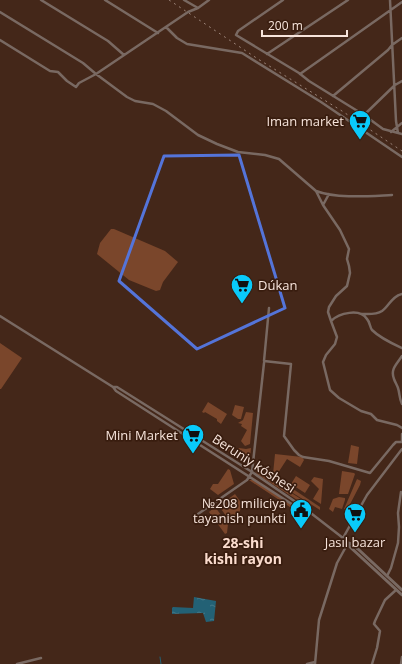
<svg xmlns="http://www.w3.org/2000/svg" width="402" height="664" font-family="'Open Sans',sans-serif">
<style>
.grass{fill:#7a462b}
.water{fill:url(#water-ripples)}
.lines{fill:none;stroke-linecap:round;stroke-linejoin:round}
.stream{stroke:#236175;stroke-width:1}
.minor{stroke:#796962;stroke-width:2.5}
.tertiary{stroke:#796962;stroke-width:3}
.rail{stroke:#9a8277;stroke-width:1;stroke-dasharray:2 4;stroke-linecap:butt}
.marked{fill:none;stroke:#5474d9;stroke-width:3;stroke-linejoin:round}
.labels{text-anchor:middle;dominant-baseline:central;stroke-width:3.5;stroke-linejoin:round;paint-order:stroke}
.poi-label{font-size:13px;fill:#f7e4db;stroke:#391d0f;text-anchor:end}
.street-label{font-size:13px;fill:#f7e4db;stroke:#391d0f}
.neighbourhood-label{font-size:14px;font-weight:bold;fill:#fbdcce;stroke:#391d0f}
</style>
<defs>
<pattern id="water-ripples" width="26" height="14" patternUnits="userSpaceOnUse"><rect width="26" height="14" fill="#236175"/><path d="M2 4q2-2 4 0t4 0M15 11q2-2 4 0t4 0" fill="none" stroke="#447888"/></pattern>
</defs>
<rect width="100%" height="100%" fill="#442719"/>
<path class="grass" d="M111 229H114L165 251 178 262 163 282 160 290 156 291 129 280 97 254 100 243Z
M0 343 22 358 1 389H0Z
M208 402 227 414 221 424 217 421V419L205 412 204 413 202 412Z
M235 405 244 407 241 419H238L232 415Z
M246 412 253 413 250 444 245 446 241 441 247 430 241 426 242 424 238 423 243 420Z
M351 445 359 447 357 464 348 463Z
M239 448 246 449 251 448 250 458 240 459 228 451 229 449 233 451Z
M275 454 302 457 304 460 300 467 287 459 276 476 273 474Z
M228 469 230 470 234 484 218 495 210 489 213 484H218Z
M255 470 312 506 308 507 257 474Z
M342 471 354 473 355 474 348 494H339Z
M296 476 310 485 305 493 291 484Z
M314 477 323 479 321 504 313 499 319 489 311 481Z
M357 479 361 481 360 485 347 510 344 509Z
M249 480H254L304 513 305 517Z
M287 485 320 507V510L285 488Z
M235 494 242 504C241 512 236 517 231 523L219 506Z
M339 497 345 498V500L342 509 335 507 333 512 329 509 333 499Z
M215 507 228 524 227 533 225 534 209 512Z"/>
<path class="water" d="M194 597 216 601 214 621 206 622 203 613 172 614V608L173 607 193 608Z"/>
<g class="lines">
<path class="stream" d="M160 657 161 664"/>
<path class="minor" d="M41 0 108 41 124 55
M105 0 158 33
M184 0 198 8
M283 0 238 31 236 35 299 73 309 81 364 115 383 129 402 134
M390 0 396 121 398 133
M0 12 83 63 96 74 127 97 135 101 153 104 166 111 198 135 217 144 238 152 265 155 279 159 316 191C337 199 370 196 392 195
M166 27 177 38 187 44 242 53 321 102 402 157
M0 40 50 71 58 72 67 81 76 87 79 83 96 74 188 12 198 8 209 0
M267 54 348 0
M300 74 402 2
M333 96 388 50 392 45 402 38
M364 115 395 85 402 81
M391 132 402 123
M316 191 323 205 340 230 349 249 347 259 349 266 350 273 347 286 336 296 329 307 328 312 331 321
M323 205 329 194
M269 308 264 361 291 364 284 436 294 450 299 455 303 457 329 461 370 473 393 445 396 442H401
M362 314C368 314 376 315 382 311 389 306 392 296 402 294
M0 316 113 387 116 391 301 510 308 512
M402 348C393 344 379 337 372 330 370 328 370 322 367 319 360 308 339 313 331 321L337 337 335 344 326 355 323 362 330 390 339 398 361 411 371 414 377 420 397 425 402 428
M402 356C397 364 390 369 394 379 395 382 397 385 398 388 400 394 399 398 402 404
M113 387H117L252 472 303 507 343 538 348 543 337 563 319 620 315 664
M402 442V434
M198 514 247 480 252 472 264 363
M343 538 367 495 402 449
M387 576 391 568 398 543 399 527 398 513 401 492
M17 664 41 658
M307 664 315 662
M372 664 377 648 380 631 374 624 375 621 385 600 396 590
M401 664 402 657"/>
<path class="tertiary" d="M348 543 349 546 402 595
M348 543 352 544 358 549 402 590"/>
<path class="rail" d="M169 0 258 59 342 111 402 151"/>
</g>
<path class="marked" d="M239 155 285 308 197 349 119 281 164 156Z"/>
<defs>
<g id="supermarket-pin" transform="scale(1.15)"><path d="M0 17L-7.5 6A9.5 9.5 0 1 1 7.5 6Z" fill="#09cafa" stroke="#391d0f"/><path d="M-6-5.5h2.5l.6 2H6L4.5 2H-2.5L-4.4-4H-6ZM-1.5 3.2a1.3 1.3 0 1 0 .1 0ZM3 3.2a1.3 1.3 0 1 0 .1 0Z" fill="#111"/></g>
<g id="civic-pin" transform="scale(1.15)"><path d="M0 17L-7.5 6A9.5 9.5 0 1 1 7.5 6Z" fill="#09cafa" stroke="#391d0f"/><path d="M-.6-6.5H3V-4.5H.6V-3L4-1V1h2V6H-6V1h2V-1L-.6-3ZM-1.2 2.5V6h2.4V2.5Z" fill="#111"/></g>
</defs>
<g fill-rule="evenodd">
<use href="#supermarket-pin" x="360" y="121"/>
<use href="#supermarket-pin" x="242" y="285"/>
<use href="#supermarket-pin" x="193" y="435"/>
<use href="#civic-pin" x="301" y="510"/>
<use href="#supermarket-pin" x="355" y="514"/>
</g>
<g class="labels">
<g class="poi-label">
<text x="344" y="121">Iman market</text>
<text x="258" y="285" text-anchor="start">Dúkan</text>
<text x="178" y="435">Mini Market</text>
<text x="286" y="503">№208 miliciya<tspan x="286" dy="15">tayanish punkti</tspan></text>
<text x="355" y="542" text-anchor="middle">Jasıl bazar</text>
</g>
<g class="street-label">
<text transform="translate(254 463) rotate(33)">Beruniy kóshesi</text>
</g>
<g class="neighbourhood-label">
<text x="243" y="542">28-shi<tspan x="243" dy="16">kishi rayon</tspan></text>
</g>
</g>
<path d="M262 30v6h85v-6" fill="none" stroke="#f7e4db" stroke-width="2"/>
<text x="268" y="30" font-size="12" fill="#f7e4db" stroke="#391d0f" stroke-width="3" paint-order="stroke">200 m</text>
</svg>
